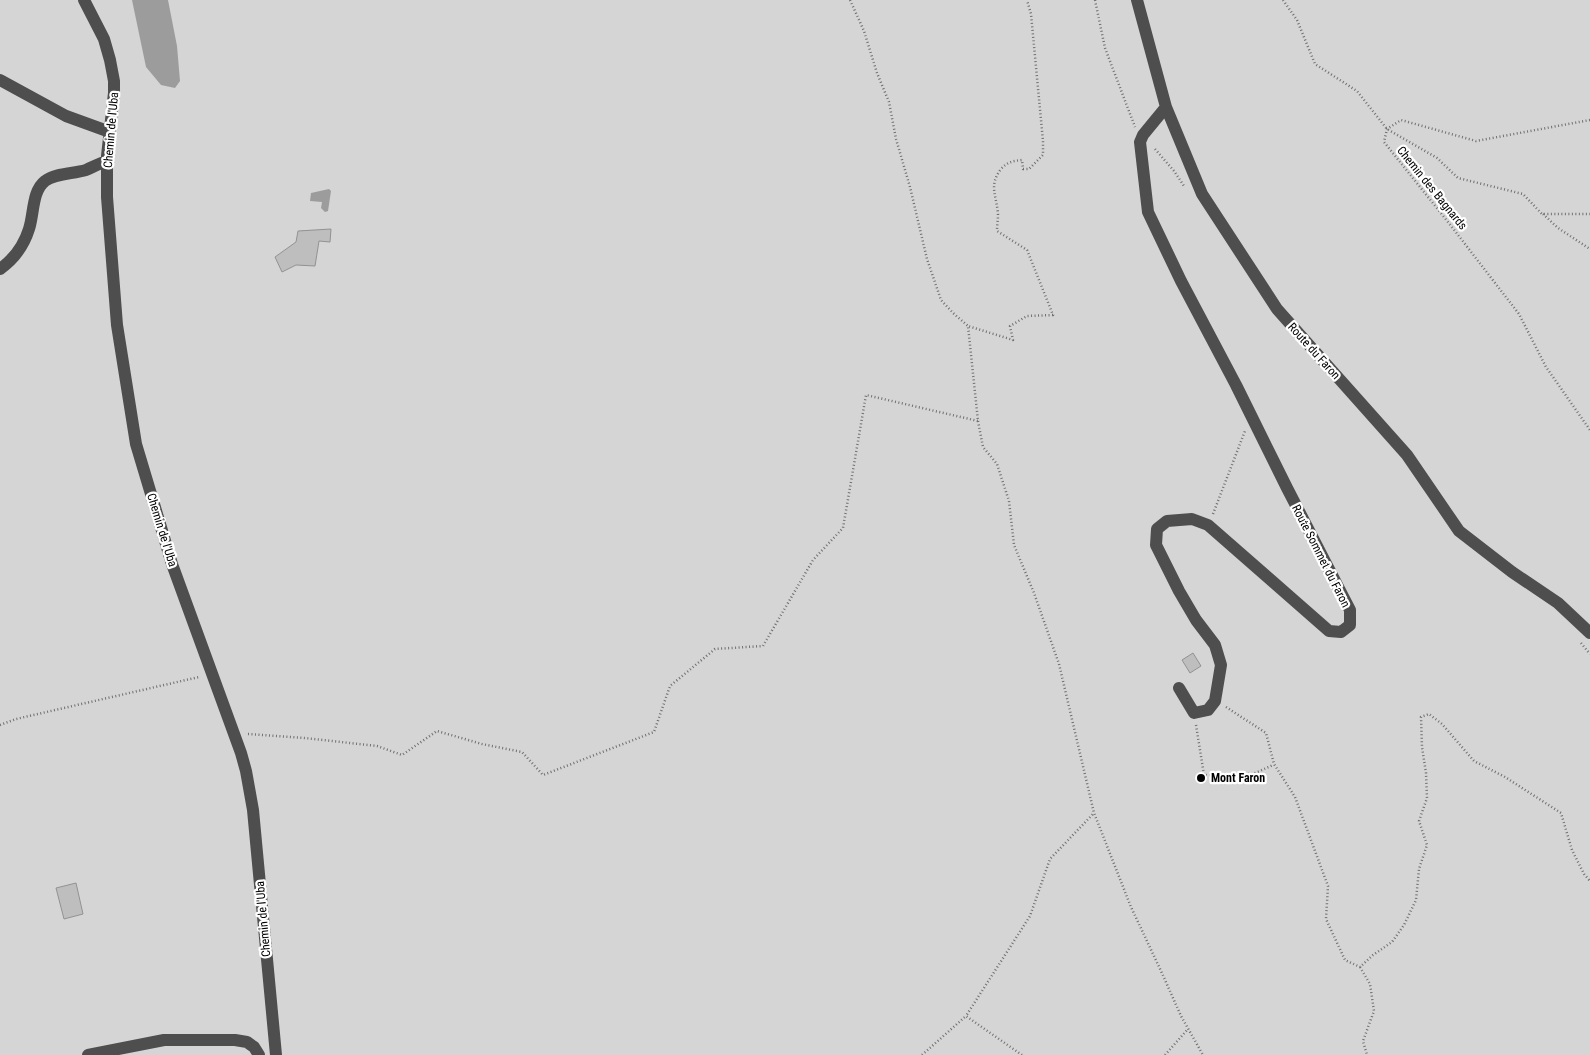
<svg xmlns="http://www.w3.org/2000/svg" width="1590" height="1055" font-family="'Roboto Condensed',sans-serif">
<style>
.green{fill:#d5d5d5}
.water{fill:#9c9c9c}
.building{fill:#bebebe;stroke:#929292}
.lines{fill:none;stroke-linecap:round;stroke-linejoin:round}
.path{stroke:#707070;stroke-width:2.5;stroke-dasharray:1 2.5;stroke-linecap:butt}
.minor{stroke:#4e4e4e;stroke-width:12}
.poi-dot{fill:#000;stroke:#fff;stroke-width:2}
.labels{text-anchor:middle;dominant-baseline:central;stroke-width:4.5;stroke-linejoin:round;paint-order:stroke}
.street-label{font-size:12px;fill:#000;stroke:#fff}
.poi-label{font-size:12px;font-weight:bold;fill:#000;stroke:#fff;text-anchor:start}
</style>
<rect width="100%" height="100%" fill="#fff"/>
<path class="green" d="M0 0H1590V1055H0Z"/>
<path class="water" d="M132 0H168L177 46 180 81 175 88 161 85 146 67Z
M329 189 331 191 328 211 325 212 321 208 322 202 310 201 311 193Z"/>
<path class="building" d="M331 229 330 242 319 241 315 266 296 265 282 272 275 257 296 242 298 231Z
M1193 653 1201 666 1190 673 1182 660Z
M76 883 83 914 64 919 56 888Z"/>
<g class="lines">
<path class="path" d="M850 0 864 31 877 73 889 102 896 139 910 187 927 259 941 300 953 313 968 326
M1095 0 1105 48 1135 127
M1283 0 1297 20 1315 64 1357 91 1387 129 1437 158 1458 178 1523 194 1542 214H1590
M1590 120 1476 141 1401 120 1387 129 1384 142 1448 222 1519 314 1546 367 1590 430
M1155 149 1174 171 1184 186
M1543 214 1558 228 1590 249
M978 421 983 447 997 464 1009 501 1014 545 1034 593 1059 664 1094 813 1131 907 1161 971 1181 1016 1203 1055
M1213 514 1245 431
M1581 643 1590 654
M1226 707 1266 733 1274 764 1295 797 1328 886 1326 919 1345 960 1360 967 1373 955 1392 942 1404 925 1416 900 1419 869 1427 845 1419 821 1427 798 1426 773 1422 747 1421 717 1429 714 1442 724 1474 761 1505 777 1561 813 1572 850 1584 874 1590 881
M0 725 16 719 199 677
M1196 725 1204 775 1253 774 1273 765
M248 734 305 738 377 746 402 755 437 731 482 744 522 752 543 775 654 732 670 686 715 649 763 646 813 560 843 528 866 395 978 421 968 326 1013 340 1010 326 1027 316 1053 315 1027 250 997 231C997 225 998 220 998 215 997 196 988 186 1001 169 1007 162 1013 161 1022 160L1023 169H1029L1043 155V141L1031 14 1027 0
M1360 967 1370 984 1374 1011 1363 1041 1367 1055
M922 1055 966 1016
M1022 1055 966 1016 1030 916 1050 859 1094 813
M1165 1055 1188 1029"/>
<path class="minor" d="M84 0 104 39 110 60 114 81V93L107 156V197L117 325 136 444 172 564 241 753 246 771 253 810 276 1055
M1137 0 1166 107 1202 194 1277 309 1407 455 1459 531 1512 572 1558 603 1590 633
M0 80 66 116 110 132
M1166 107 1143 135 1140 142 1148 212 1181 281 1236 385 1287 488 1350 610V625L1341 632 1329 631 1208 525 1192 519 1167 521 1157 529 1156 545 1179 591 1196 620 1215 645 1221 665 1215 701 1208 710 1194 713 1179 688
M0 269C14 259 24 245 29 229 34 214 32 191 45 181 56 173 73 174 86 170 93 167 100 163 107 161
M88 1055 164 1040H235L247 1042 254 1047 259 1055"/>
</g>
<circle class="poi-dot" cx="1201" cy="778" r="5"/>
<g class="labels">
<g class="street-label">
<text transform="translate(111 130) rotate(-85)">Chemin de l'Uba</text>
<text transform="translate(1432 188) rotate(51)">Chemin des Bagnards</text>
<text transform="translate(1314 351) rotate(48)">Route du Faron</text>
<text transform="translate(162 530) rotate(73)">Chemin de l'Uba</text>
<text transform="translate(1321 556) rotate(63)">Route Sommet du Faron</text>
<text transform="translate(263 919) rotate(-95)">Chemin de l'Uba</text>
</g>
<g class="poi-label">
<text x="1211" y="778">Mont Faron</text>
</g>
</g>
</svg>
